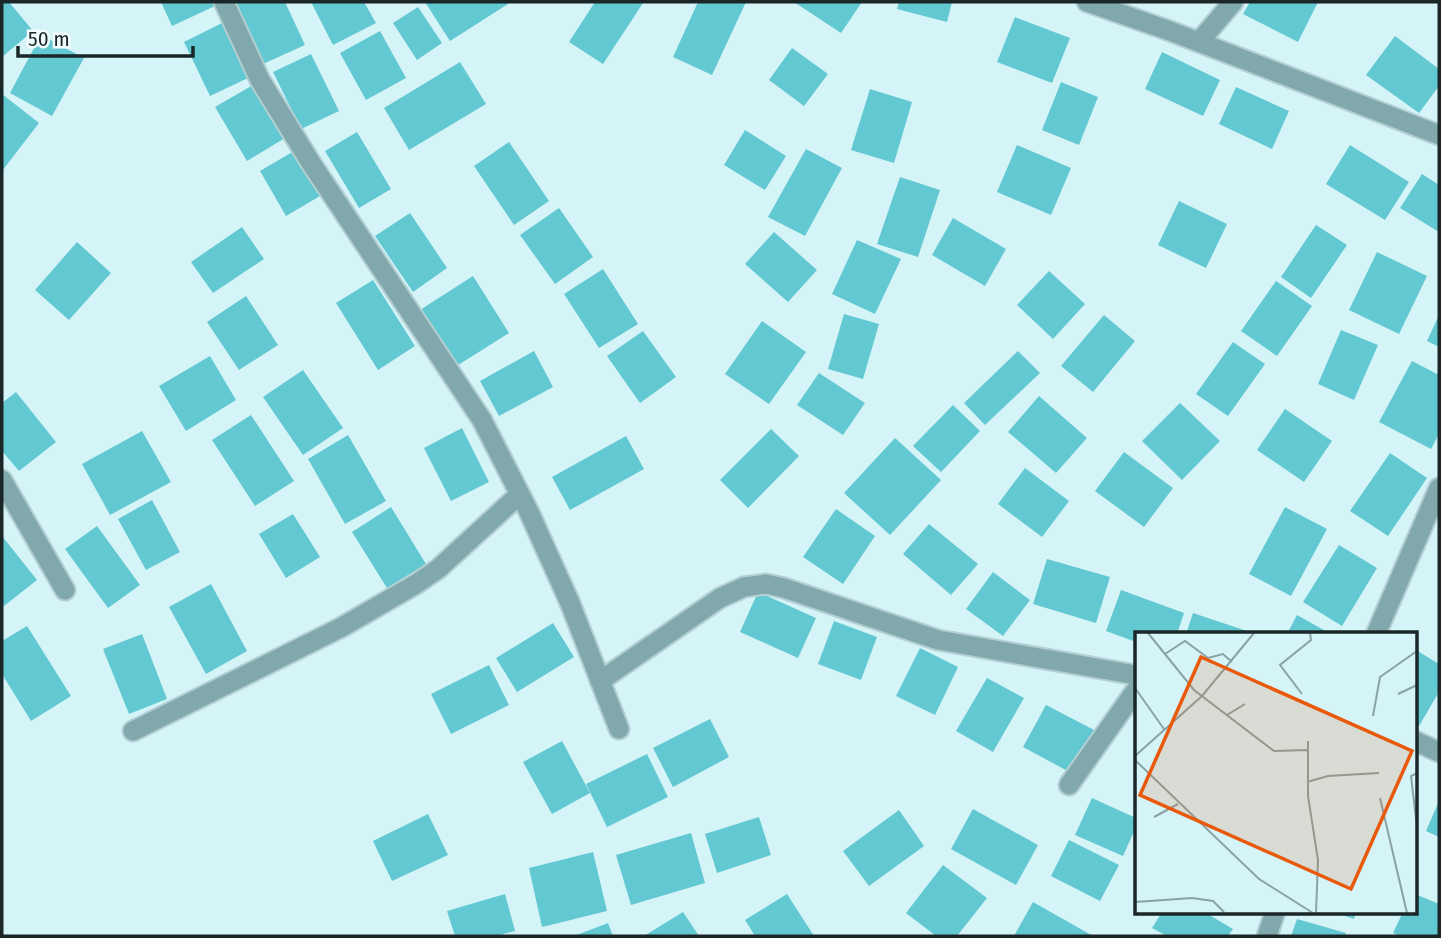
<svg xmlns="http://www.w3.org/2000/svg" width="1441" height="938" font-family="'Fira Sans Condensed',sans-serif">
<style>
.building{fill:#62c8d2}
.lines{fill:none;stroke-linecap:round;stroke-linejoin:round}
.minor-casing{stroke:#b3cfd2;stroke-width:23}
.minor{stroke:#81a9ad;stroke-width:19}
.inset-road{fill:none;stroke:#8aa2a4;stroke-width:2}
.view{fill:#e8590c;fill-opacity:0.15;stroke:#e8590c;stroke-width:3.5}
.inset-edge{fill:none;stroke:#1a2627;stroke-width:3.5}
</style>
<rect width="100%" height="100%" fill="#d5f4f8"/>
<path class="building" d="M2 2H9L33 31 2 57Z
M161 2H213L215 6 172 26Z
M235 2H285L305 45 263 64Z
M311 2H364L376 23 333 45Z
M425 2H507L508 4 450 41Z
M595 2 643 3 603 64 569 42Z
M698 2H746L712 75 673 57Z
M794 2H862L841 33Z
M899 2H952L947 22 897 9Z
M1250 2H1318L1298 42 1243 14Z
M418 7 442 43 417 60 393 23Z
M1015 17 1070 38 1052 83 997 62Z
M222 23 248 78 210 96 184 42Z
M380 31 406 78 366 100 340 53Z
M41 35 84 58 52 116 10 93Z
M1395 36 1439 69V86L1419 113 1366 75Z
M792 48 828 74 804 106 769 80Z
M1162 52 1220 80 1203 116 1145 89Z
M311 54 339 111 301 129 273 72Z
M460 62 486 104 409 150 384 108Z
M1061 82 1098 97 1079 145 1042 130Z
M253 85 285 138 247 161 215 107Z
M1236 87 1289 111 1272 149 1219 124Z
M870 89 912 102 894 163 851 150Z
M2 94 39 123 2 171Z
M745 130 786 156 765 190 724 165Z
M357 132 391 189 359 208 325 151Z
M509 142 549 201 514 225 474 166Z
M1017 145 1071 168 1051 215 997 192Z
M1350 145 1409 182 1385 220 1326 184Z
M806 149 842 168 805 236 768 217Z
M294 151 320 196 286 216 260 171Z
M1422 174 1439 185V232L1400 208Z
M900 177 940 190 918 257 877 244Z
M1179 201 1227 224 1206 268 1158 245Z
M559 208 593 257 555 284 520 235Z
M410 213 447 268 413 292 375 236Z
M953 218 1006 249 985 286 932 255Z
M1316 225 1347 245 1311 298 1281 277Z
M242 227 264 259 213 293 191 262Z
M774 232 817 270 788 302 745 264Z
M857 240 901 259 875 314 832 294Z
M77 242 111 273 69 320 35 290Z
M1377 252 1427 276 1399 334 1349 310Z
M603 269 638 324 599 348 564 294Z
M1049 271 1085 304 1053 339 1017 305Z
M473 276 509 333 455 367 420 310Z
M373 280 415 346 378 370 336 303Z
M1276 281 1312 306 1277 356 1241 331Z
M246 296 278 345 239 370 207 322Z
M844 314 879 324 863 379 828 369Z
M1104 315 1135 341 1093 392 1061 366Z
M1439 315V347L1427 341Z
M762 321 806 352 769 404 725 374Z
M1341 330 1378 345 1354 400 1318 384Z
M643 331 676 377 640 403 607 356Z
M1233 342 1265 364 1228 416 1196 394Z
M534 351 553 387 499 416 480 381Z
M1018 351 1040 373 985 425 964 403Z
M210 356 236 400 186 431 159 386Z
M1412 361 1439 375V434L1431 449 1379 422Z
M303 370 343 428 303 455 263 397Z
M819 373 865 403 843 435 797 405Z
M16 392 56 442 19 471 2 451V403Z
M1039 396 1087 438 1056 473 1008 432Z
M1180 403 1220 441 1182 480 1142 441Z
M953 405 980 431 941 472 913 446Z
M1285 409 1332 441 1304 482 1257 450Z
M251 415 294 481 255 506 212 440Z
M462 428 489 482 451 501 424 448Z
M771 429 799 456 748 508 720 480Z
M142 431 171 482 110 515 82 464Z
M348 435 386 501 345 524 308 459Z
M626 436 644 469 570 510 552 477Z
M895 438 941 480 890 535 844 493Z
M1124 452 1173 488 1144 527 1095 491Z
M1390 453 1427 478 1388 536 1350 511Z
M1025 468 1069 501 1042 537 998 504Z
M152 500 180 552 146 570 118 519Z
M391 507 426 564 387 588 352 532Z
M1285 507 1327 529 1291 596 1249 574Z
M836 509 875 536 843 584 803 557Z
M293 514 320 557 286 578 259 534Z
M929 524 978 564 951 595 903 554Z
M97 526 140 585 108 608 65 549Z
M2 536 37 580 4 606 2 603Z
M1339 545 1377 568 1342 626 1303 602Z
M1047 559 1110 577 1096 623 1033 604Z
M993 572 1030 600 1003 636 966 609Z
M211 584 247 651 206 674 169 607Z
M1121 590 1184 613 1177 634H1136V642L1106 631Z
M758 592 816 618 798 658 740 632Z
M1193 613 1253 633V634H1186Z
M1297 615 1331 634H1287Z
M834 621 877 637 861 680 818 664Z
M553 623 574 657 517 692 496 658Z
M27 626 71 696 31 721 2 674V641Z
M142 634 167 699 129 714 103 649Z
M920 648 958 667 935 715 896 696Z
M1416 650 1439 664V692L1419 726 1415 724Z
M489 665 509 705 451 734 431 694Z
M987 678 1024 698 993 752 956 731Z
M1046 705 1098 732 1075 775 1023 747Z
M710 719 729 757 673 787 653 748Z
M562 741 590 793 552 814 523 762Z
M647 754 668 797 607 827 586 784Z
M1092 798 1136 818V827L1123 856 1075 835Z
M1439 801V837L1426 831Z
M973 809 1038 845 1016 885 951 849Z
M899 810 924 846 869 886 843 851Z
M428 814 448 855 392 881 373 841Z
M759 817 771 855 717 873 705 834Z
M691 833 705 883 631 905 616 855Z
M1069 840 1119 865 1100 901 1051 876Z
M593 852 607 911 542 927 529 868Z
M943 865 987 898 957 936H936L906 913Z
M505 894 515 931 496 936H455L447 911Z
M787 894 814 936H755L745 920Z
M1415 894 1439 904V936H1401L1393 933 1403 912H1415Z
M1033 902 1093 936H1014Z
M683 912 699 936H644Z
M1162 912H1204L1233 929 1228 936H1167L1152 928Z
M1333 912H1356L1354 919Z
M1297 919 1346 933 1345 936H1291Z
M608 923 613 936H574Z"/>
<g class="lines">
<g class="minor-casing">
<path id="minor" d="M224 2 260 80 311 163 482 420 529 512 570 603 619 729
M1087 2 1170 31 1439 135
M1199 42 1233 2
M2 480 65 590
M1376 634 1439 488
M600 681 720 598 744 587 766 584 784 588 938 640 1136 675
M133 731 342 627 416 584 438 569 520 494
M1415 741 1439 752
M1069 785 1136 690
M1267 936 1275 912"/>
</g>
<use href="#minor" class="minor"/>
</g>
<g transform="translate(1135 632)">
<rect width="282" height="282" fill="#d5f4f8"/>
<path class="inset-road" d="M13 1 59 58 139 119 172 118M30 22 50 9 73 26 88 22 97 30M0 56 29 97M167 62 145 33 176 8 175 1M263 62 282 53M92 83 110 72M238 84 245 45 282 19M173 109V164L183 228 181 281M0 124 67 64 119 1M0 128 124 247 178 281M282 141 276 144 282 195M172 150 193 144 244 141M245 166 272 281M19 185 43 172M0 270 57 266 78 269 89 280"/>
<path class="view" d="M66 25 277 119 216 257 5 163Z"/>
<rect width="282" height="282" class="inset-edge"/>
</g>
<rect width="1441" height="938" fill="none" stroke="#1a2627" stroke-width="7"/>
<path d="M18 46v10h175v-10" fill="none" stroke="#1a2627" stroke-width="3.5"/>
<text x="28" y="46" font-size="21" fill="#1a2627" stroke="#f1fdff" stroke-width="5" paint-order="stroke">50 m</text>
</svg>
